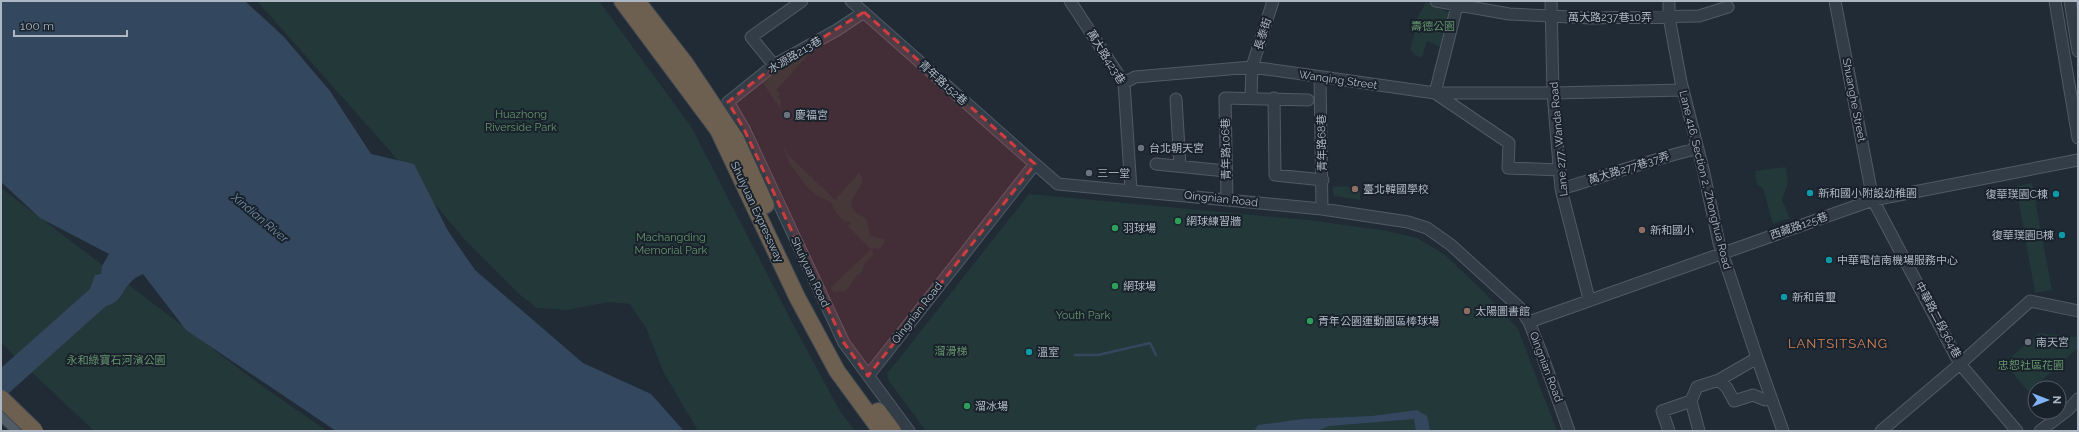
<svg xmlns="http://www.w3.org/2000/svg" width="2079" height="432" font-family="Raleway,'Noto Sans TC',sans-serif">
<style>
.green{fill:#233838}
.water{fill:#33485e}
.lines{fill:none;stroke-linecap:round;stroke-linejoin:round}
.stream{stroke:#33485e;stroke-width:2.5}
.minor-casing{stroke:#515a65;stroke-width:13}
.major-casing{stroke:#3d4650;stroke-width:16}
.highway-casing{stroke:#3e4751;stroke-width:18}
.minor{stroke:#333d47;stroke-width:11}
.major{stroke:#515c67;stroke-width:14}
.highway{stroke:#6d6050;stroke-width:16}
.highway-bridge-casing{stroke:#3e4751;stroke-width:18;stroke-linecap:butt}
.highway-bridge{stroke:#6d6050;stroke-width:16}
.marked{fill:#d03d3f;fill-opacity:0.2;stroke:#d03d3f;stroke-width:3;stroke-dasharray:8 5;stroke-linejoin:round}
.worship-dot{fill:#6b7280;stroke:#19222b;stroke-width:1.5}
.education-dot{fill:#8d6e63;stroke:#19222b;stroke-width:1.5}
.culture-dot{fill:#0f9aa8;stroke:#19222b;stroke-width:1.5}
.leisure-dot{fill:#2e9e5b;stroke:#19222b;stroke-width:1.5}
.labels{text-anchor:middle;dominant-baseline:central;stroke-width:4;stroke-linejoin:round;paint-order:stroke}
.street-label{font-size:11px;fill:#adb7c4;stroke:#19222b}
.park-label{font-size:11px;fill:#65946d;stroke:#19222b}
.poi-label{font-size:11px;fill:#adb7c4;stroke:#19222b;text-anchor:start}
.water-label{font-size:12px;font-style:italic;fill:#7590ac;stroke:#19222b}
.quarter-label{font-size:13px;letter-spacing:1px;fill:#d2865a;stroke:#19222b}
</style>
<rect width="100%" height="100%" fill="#202b36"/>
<path class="green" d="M257 1H599L692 128 795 328 840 411 855 431H698L663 371 646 328 630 304 608 302 568 310 537 308 519 294 466 241 390 151Z
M1426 2 1451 14 1442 48 1427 41 1422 58 1415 55 1410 49 1417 25 1415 22Z
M808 49 811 52 776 90 780 94 778 97 781 100 780 108 761 80 768 74Z
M782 142 789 156 835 200 859 173 862 177C864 190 843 200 855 212 858 215 863 216 866 219L870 235 876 238 884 239 885 242 878 250 875 248 872 249 873 255 864 264 862 272 856 276 849 287 844 291 834 292 831 288 871 249 848 226 851 223 850 221 846 223 836 213 831 202 818 196 807 187 790 164Z
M1786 167 1788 183 1782 200 1790 218 1773 224 1763 188 1757 185 1755 171Z
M2032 183 2052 290 2035 293 2016 186Z
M1345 186 1360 191V200L1335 196 1333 194V187Z
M1 188 258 383 327 431H94L1 343Z
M1029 194 1308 220 1388 231 1417 238 1444 254 1485 293 1518 329 1557 431H926L889 381 887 374Z
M2039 333 2078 337V348L2029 392 2004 363Z"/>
<path class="water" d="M1 1H245L284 37 330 91 371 154 414 164 448 231 475 270 583 363 651 394 684 431H336L186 330 143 274C122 282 125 302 106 306L1 400V368L90 289 95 275 101 274 102 266 109 254 40 218 1 182Z
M1417 410 1427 416 1430 431H1416L1414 419 1329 426 1317 431H1254L1258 425 1303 419 1372 416Z"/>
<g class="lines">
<path class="stream" d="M1075 355H1098L1150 343 1156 355"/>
<g class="minor-casing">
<path id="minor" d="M851 1 1035 164
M1070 1 1124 83 1131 190
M1436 1 1509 14 1591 18 1699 16 1728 7
M1551 1 1553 93 1561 189 1589 299
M1669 1V17L1681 82 1703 169 1719 243 1757 358 1783 431
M1835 1 1873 200 1960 364 2017 431
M2055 1 2078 138
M2070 1 2078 51
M1457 6 1435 93 1509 143 1508 168 1560 170
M864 12 837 30 774 65 728 102 744 129 844 343 909 431
M774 65 751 37 802 1
M1320 77 1322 209
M1124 83 1135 77 1252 67 1435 93H1553L1683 90
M1251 97 1252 67 1273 1
M1274 98 1275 175 1323 180
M1176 99 1180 166
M1156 164 1226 171
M1561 189C1605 176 1647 161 1691 150L1696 146
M1227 200 1225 98 1308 100
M1529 322 1873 200 2078 160
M868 376 1035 164 1058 184 1322 209 1408 222 1427 228 1451 245 1520 308 1529 322 1541 352 1569 431
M1719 380 1757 358
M1691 401 1699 431
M1669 431 1662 411 1691 401 1697 387 1719 380 1727 388 1734 401 1753 395 1765 400 1770 396
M1881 431 1960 364 2030 301 2078 311
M2040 431 2069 409 2078 399"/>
</g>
<g class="major-casing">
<path id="major" d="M1 413 21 431"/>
</g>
<g class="highway-casing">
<path id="highway" d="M622 1 718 130 797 297 837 371 881 431
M637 1 685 63 736 139 766 205
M878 411 893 431"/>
</g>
<use href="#minor" class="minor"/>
<use href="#major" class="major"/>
<use href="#highway" class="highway"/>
<g class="highway-bridge-casing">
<path id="highway-bridge" d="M1 398 35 431"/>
</g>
<use href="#highway-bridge" class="highway-bridge"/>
</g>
<path class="marked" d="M864 12 1035 164 868 376 844 343 744 129 728 102 764 74Z"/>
<g class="worship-dot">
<circle cx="787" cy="115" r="4"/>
<circle cx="1141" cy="148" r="4"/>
<circle cx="1089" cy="173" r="4"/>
<circle cx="2028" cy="342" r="4"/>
</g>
<g class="education-dot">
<circle cx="1355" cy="189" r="4"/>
<circle cx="1642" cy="230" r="4"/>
<circle cx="1467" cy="311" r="4"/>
</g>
<g class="culture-dot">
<circle cx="1810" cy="193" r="4"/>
<circle cx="2056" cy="194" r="4"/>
<circle cx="2062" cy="235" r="4"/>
<circle cx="1829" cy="260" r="4"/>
<circle cx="1784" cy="297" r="4"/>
<circle cx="1029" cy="352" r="4"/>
</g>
<g class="leisure-dot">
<circle cx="1178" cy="221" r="4"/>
<circle cx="1115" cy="228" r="4"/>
<circle cx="1115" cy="286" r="4"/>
<circle cx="1310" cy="321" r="4"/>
<circle cx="967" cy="406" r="4"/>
</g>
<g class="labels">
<g class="street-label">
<text x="1610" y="17">萬大路237巷10弄</text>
<text transform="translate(1263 34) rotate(-73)">長泰街</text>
<text transform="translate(795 55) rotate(-31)">水源路213巷</text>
<text transform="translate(1106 57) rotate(58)">萬大路423巷</text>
<text transform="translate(1338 80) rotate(8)">Wanqing Street</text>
<text transform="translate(943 83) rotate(42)">青年路152巷</text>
<text transform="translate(1854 100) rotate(79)">Shuanghe Street</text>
<text transform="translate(1559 139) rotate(-95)">Lane 277, Wanda Road</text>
<text transform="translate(1322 143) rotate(-91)">青年路68巷</text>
<text transform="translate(1226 149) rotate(-91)">青年路106巷</text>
<text transform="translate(1629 168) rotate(-17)">萬大路277巷37弄</text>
<text transform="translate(1705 180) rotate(76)">Lane 416, Section 2, Zhonghua Road</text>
<text transform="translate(1221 199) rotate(6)">Qingnian Road</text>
<text transform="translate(757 212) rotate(65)">Shuiyuan Expressway</text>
<text transform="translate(1799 226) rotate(-19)">西藏路125巷</text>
<text transform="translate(810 272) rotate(65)">Shuiyuan Road</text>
<text transform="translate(917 313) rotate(-52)">Qingnian Road</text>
<text transform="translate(1938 320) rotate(62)">中華路二段364巷</text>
<text transform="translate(1546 367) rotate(69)">Qingnian Road</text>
</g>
<g class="park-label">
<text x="1433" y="26">壽德公園</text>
<text x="521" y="114">Huazhong<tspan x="521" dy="13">Riverside Park</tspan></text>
<text x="671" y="237">Machangding<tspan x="671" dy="13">Memorial Park</tspan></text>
<text x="1083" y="315">Youth Park</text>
<text x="951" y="351">溜滑梯</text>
<text x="116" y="360">永和綠寶石河濱公園</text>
<text x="2031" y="365">忠恕社區花園</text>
</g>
<g class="poi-label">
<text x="795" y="115">慶福宮</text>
<text x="1149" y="148">台北朝天宮</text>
<text x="1097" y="173">三一堂</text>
<text x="1363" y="189">臺北韓國學校</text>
<text x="1818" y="193">新和國小附設幼稚園</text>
<text x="2048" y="194" text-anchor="end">復華璞園C棟</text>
<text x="1186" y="221">網球練習牆</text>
<text x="1123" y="228">羽球場</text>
<text x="1650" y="230">新和國小</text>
<text x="2054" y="235" text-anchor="end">復華璞園B棟</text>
<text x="1837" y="260">中華電信南機場服務中心</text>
<text x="1123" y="286">網球場</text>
<text x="1792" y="297">新和首璽</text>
<text x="1475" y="311">太陽圖書館</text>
<text x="1318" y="321">青年公園運動園區棒球場</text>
<text x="2036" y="342">南天宮</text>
<text x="1037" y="352">溫室</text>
<text x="975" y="406">溜冰場</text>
</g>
<g class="water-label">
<text transform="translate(260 218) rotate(40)">Xindian River</text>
</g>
<g class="quarter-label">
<text x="1838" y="343">LANTSITSANG</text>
</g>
</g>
<rect width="2079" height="432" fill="none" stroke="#adb7c4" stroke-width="4"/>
<g transform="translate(2047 400) rotate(90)"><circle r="19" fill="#19222b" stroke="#545e68"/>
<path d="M0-3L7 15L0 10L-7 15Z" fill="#7fb5f7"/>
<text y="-6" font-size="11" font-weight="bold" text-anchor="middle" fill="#adb7c4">N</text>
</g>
<path d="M14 30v6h113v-6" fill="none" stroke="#adb7c4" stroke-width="2"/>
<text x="20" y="30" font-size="12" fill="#adb7c4" stroke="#19222b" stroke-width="3" paint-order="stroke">100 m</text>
</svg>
